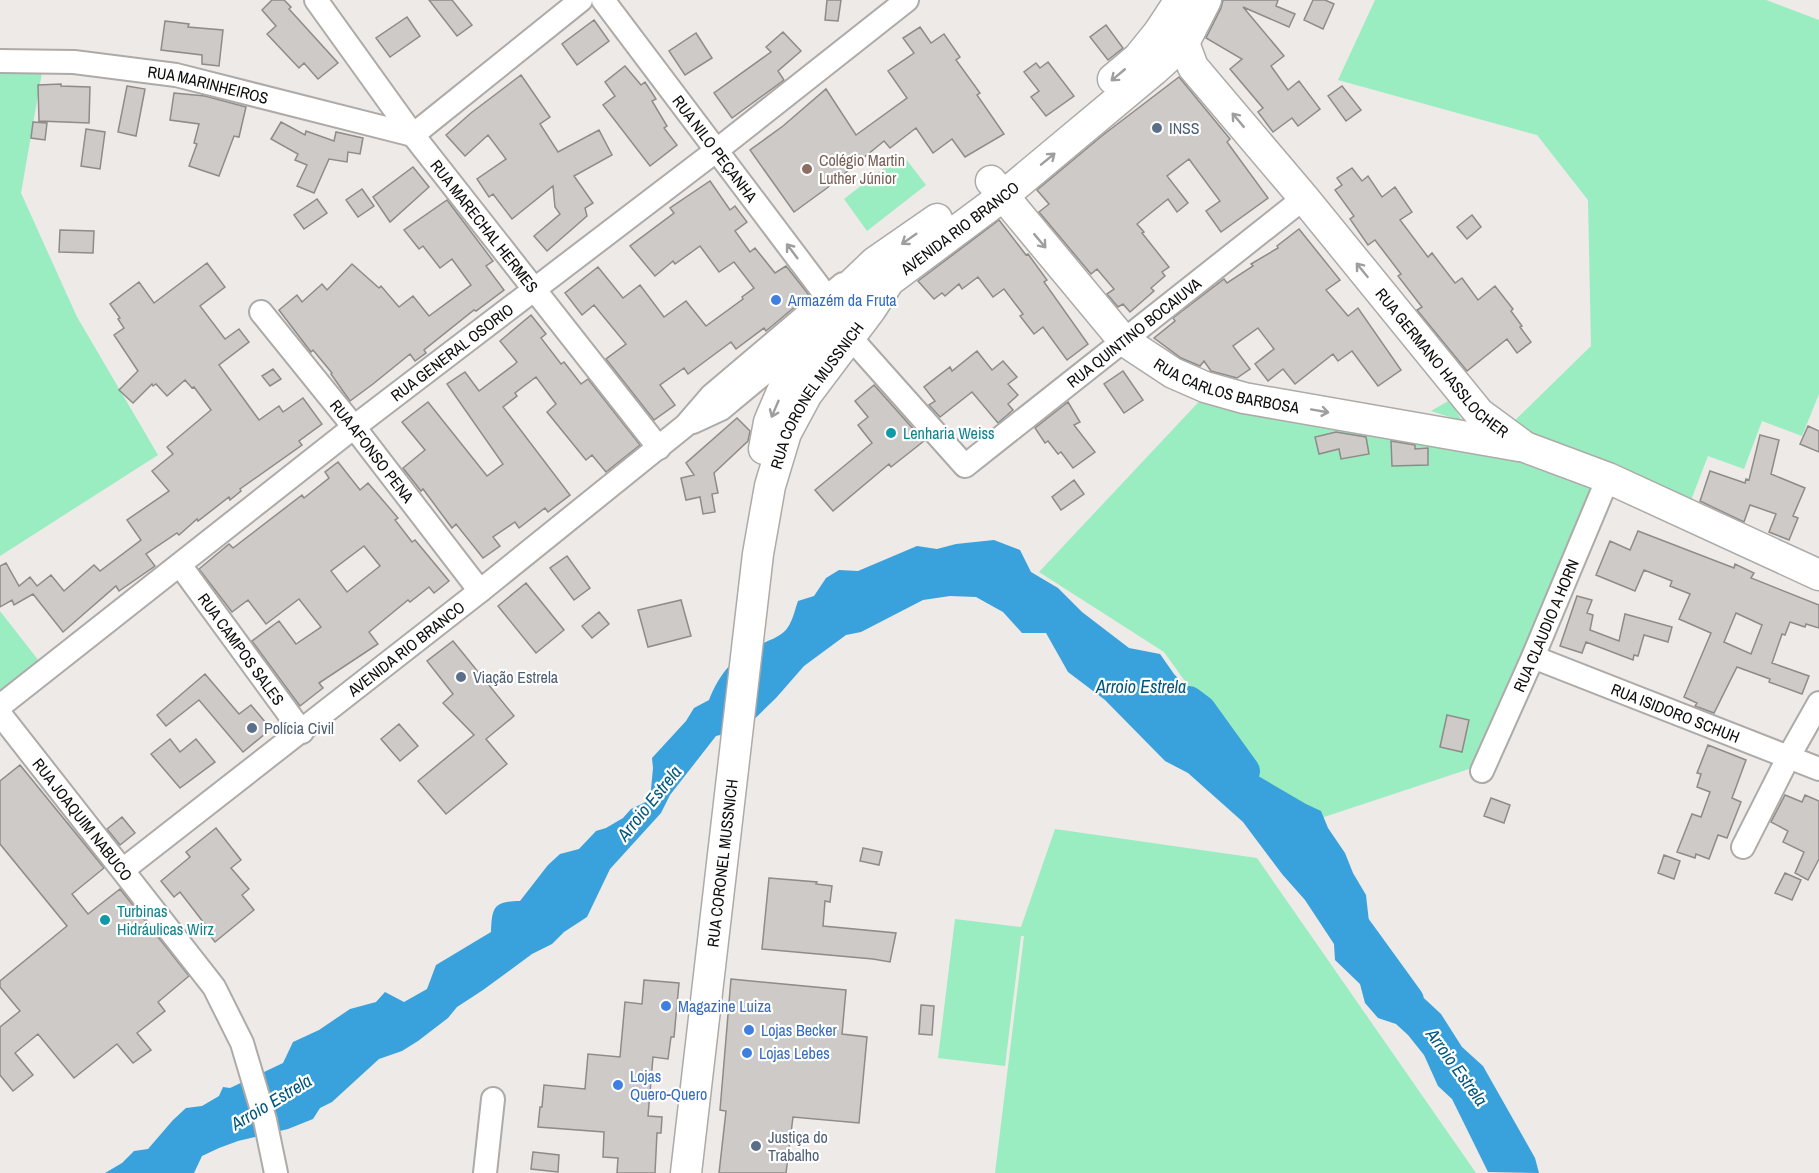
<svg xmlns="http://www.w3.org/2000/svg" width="1819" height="1173" font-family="'Archivo Narrow',sans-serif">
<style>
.green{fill:#9aedc0}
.water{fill:#39a2dc}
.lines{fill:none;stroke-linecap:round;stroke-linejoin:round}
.river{stroke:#39a2dc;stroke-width:30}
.building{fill:#cdcac8;stroke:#8e8b89;stroke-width:1.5;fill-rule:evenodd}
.minor-casing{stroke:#adaaa8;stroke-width:26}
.major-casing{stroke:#adaaa8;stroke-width:33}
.minor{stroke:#fff;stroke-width:22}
.major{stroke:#fff;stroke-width:30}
.oneway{stroke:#9f9e9e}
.service-dot{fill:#5c6f8a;stroke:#fff;stroke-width:2}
.education-dot{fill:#8d6e63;stroke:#fff;stroke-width:2}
.shop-dot{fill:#3f7fe0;stroke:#fff;stroke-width:2}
.culture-dot{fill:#0f9aa8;stroke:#fff;stroke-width:2}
.labels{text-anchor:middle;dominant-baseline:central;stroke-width:4.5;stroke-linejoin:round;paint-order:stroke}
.street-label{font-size:16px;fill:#0e0d0c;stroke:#fff}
.service-label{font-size:16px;fill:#4e5e75;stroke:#fff;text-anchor:start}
.education-label{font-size:16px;fill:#785e54;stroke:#fff;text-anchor:start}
.shop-label{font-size:16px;fill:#366cbe;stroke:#fff;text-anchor:start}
.culture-label{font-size:16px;fill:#0d838f;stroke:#fff;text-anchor:start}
.water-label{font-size:18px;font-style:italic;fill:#01567d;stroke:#fff}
</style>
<rect width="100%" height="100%" fill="#edeae7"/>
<path class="green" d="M1375 0H1766L1819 20V394L1802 436 1762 421 1744 469 1708 456 1691 500 1504 431 1591 346 1588 200 1537 135 1338 80Z
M0 61H44L21 193 77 317 158 455 0 556Z
M902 154 926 185 867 231 844 199Z
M1208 392 1443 438 1601 480 1478 766 1291 828 1164 652 1039 572Z
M1450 400 1462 421 1431 411Z
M0 611 46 670 0 706Z
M1055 829 1257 858 1476 1173H995L1024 936H1021L1005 1066 938 1058 955 919 1021 927Z"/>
<path class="water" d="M994 540 1020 550 1031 572 1058 588 1082 612 1129 648 1160 654 1174 674 1204 707 1218 734 1253 773 1306 804 1321 811 1328 828 1345 853 1353 873 1366 895 1371 940 1378 964 1397 973 1441 1014 1462 1047 1483 1066 1535 1158 1539 1173 1488 1172 1452 1099 1438 1086 1424 1055 1408 1035 1396 1024 1378 1018 1365 1003 1360 984 1335 960 1334 944 1305 900 1282 874 1243 822 1188 773 1165 761 1105 700 1068 672 1046 633H1022L1003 612 976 597 950 596 923 600 861 632 846 635 804 666 776 698 744 729 716 736 670 795 661 813 610 869 587 917 564 932 552 944 532 954 483 990 457 1007 448 1018 418 1041 402 1051 379 1059 332 1102 320 1108 313 1119 288 1129 238 1141 219 1148 202 1156 194 1173H105L122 1163 134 1151 148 1149 173 1120 186 1108 202 1106 219 1096 223 1087 230 1088 283 1063 293 1042 319 1030 350 1009 376 1002 385 992 404 1002 427 989 436 965 491 932C492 908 493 901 520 901L548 865 560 854 579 849 596 831 606 828 623 818 631 809 650 800 653 768 652 758 686 721 694 708 709 700C718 677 733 656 756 646 767 641 782 637 788 627 793 620 795 609 798 601L814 596 826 578 839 570 858 571 917 546 937 549 956 544Z"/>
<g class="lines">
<path class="river" d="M1189 701 1201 710 1245 771
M1351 920 1409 1000"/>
</g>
<path class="building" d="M272 0H284L291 7 289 9 338 63 318 79 304 63 299 68 267 34 276 26 262 10Z
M429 0H452L472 25 457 36Z
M827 0H841L838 21 825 20Z
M1223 0H1278L1276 6 1295 14 1289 27 1243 7 1284 56 1271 66 1288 90 1299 81 1320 109 1298 126 1292 118 1273 132 1258 112 1263 108 1230 69 1242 59 1206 38 1221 8Z
M1313 0H1325L1334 4 1323 29 1304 20Z
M407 17 420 36 390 57 376 38Z
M594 20 609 41 577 65 562 44Z
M165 21 189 24 188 27 223 30 219 66 202 64V55L161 50Z
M1106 25 1123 48 1108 60 1090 37Z
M920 27 931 43 944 34 960 57 956 60 980 93 977 95 1004 134 965 157 952 139 933 153 916 128 890 148 884 141 827 188 794 212 750 150 783 126 826 89 856 135 907 98 888 71 914 53 903 38Z
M783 32 801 51 778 71 784 80 732 118 714 93 771 52 766 47Z
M696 33 712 58 685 75 669 51Z
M1048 62 1074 96 1046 116 1031 97 1039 91 1024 72 1036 63 1040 68Z
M625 66 641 85 645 82 656 99 652 101 667 126 664 128 677 145 650 166 603 105 615 96 605 82Z
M521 75 550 117 540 124 558 152 599 130 612 155 574 176 593 203 585 208 587 216 547 251 534 236 560 214 555 207 553 186 512 219 493 194 489 197 477 179 506 159 488 135 465 156 446 135 471 113Z
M1179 77 1230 139 1227 142 1268 198 1221 232 1206 211 1220 201 1189 159 1167 176 1188 203 1177 212 1168 199 1137 224 1144 232 1142 233 1169 267 1162 272 1165 276 1151 288 1154 291 1130 312 1123 304 1118 307 1107 294 1114 289 1097 269 1091 274 1039 212 1049 204 1037 190 1103 135Z
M61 84V86L90 87 89 123 39 121 38 85Z
M127 86 145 89 136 136 118 132Z
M1342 86 1361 110 1346 121 1328 96Z
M174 93 205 96 246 107 239 137 234 136 219 176 189 166 197 144 194 143 199 124 170 120Z
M33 122 47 123 45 140 31 138Z
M281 122 305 135 306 131 334 141 336 132 363 138 360 154 348 152 347 162 329 159 314 193 297 186 307 165 295 160 298 154 271 139Z
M86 129 105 132 100 169 81 166Z
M413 167 429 187 390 222 373 197Z
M1352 168 1362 181 1368 176 1382 197 1395 187 1412 212 1400 220 1428 257 1432 253 1455 283 1462 278 1478 300 1495 286 1513 309 1511 311 1522 326 1520 327 1531 342 1517 353 1507 339 1467 371 1417 310 1422 307 1398 276 1401 274 1375 240 1368 245 1350 219 1354 216 1335 190 1342 185 1337 178Z
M710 181 730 210 735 206 747 222 735 231 750 252 755 248 775 273 786 266 809 295 766 331 764 328 736 349 731 342 688 374 684 368 660 385 675 405 654 420 606 359 626 344 594 305 582 315 565 293 598 267 623 298 640 285 664 317 686 301 706 326 743 299 742 297 754 288 734 262 719 272 700 246 675 264 673 261 655 276 630 246 674 213 670 208Z
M362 189 374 206 358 217 346 200Z
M317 199 327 213 304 229 294 215Z
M447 200 493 261 486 266 504 290 476 311 474 310 424 350 426 353 415 361 410 354 373 384 350 401 331 374 332 373 313 350 311 352 279 310 297 295 302 302 322 284 327 290 352 264 379 288 381 286 399 307 413 296 429 316 471 285 452 259 440 268 423 246 419 249 404 230Z
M1472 215 1481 227 1467 239 1457 227Z
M999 220 1026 255 1028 254 1047 280 1044 282 1088 344 1067 360 1043 327 1034 334 1020 316 1023 314 1004 289 993 297 978 277 962 289 959 284 945 296 942 293 934 299 918 281Z
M1299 229 1340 280 1326 290 1348 316 1358 308 1401 370 1378 386 1352 351 1338 361 1333 354 1295 384 1283 369 1268 381 1255 364 1274 349 1258 328 1233 346 1250 369 1237 378 1211 371 1204 361 1200 366 1181 358 1154 338 1175 321 1173 318 1224 279 1227 283 1253 266 1251 264 1278 248 1277 246Z
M60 230 94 231 93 253 59 252Z
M207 263 225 287 200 306 225 339 239 329 249 342 219 365 259 420 279 406 283 412 303 398 322 424 299 441 302 445 240 489 241 491 230 500 229 497 198 521 197 519 179 535 177 533 146 554 155 566 119 591 116 586 63 632 33 594 14 605 12 600 0 607V566L6 563 19 586 30 577 37 586 51 575 64 591 94 565 100 571 141 540 127 520 169 491 152 471 173 454 167 447 211 410 194 387 192 388 185 380 167 396 156 384 153 386 152 384 133 403 119 390 138 371 114 335 124 328 118 319 120 318 110 304 139 282 154 303Z
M531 315 546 334 541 338 561 364 564 362 581 384 588 379 640 445 606 472 592 455 586 460 547 412 556 404 536 377 515 393 517 396 503 407 570 495 548 512 545 508 519 528 515 522 493 537 500 546 483 558 456 524 452 528 423 489 421 491 403 468 425 450 402 422 428 402 487 476 503 464 447 384 465 372 479 391 515 364 517 362 500 341Z
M977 351 992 370 1003 361 1017 377 1008 384 1018 395 1008 404 1013 410 998 423 972 392 940 417 929 405 935 401 924 387 950 367 952 371Z
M273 369 281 379 270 386 262 376Z
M1123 371 1143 400 1124 413 1104 384Z
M874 385 924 441 891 467 889 464 833 511 815 490 872 443 858 425 868 417 855 401Z
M1068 402 1080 422 1074 425 1095 452 1073 468 1061 452 1058 454 1048 441 1045 443 1035 428Z
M737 418 750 431 748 441 714 473 718 493 712 494 715 512 703 514 700 497 686 500 681 478 694 475 686 463Z
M1808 426 1819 431V452L1800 444Z
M1336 432 1366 437 1369 454 1341 459 1339 449 1319 454 1315 437Z
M1760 435 1779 440 1771 474 1805 488 1793 516 1798 518 1789 540 1769 532 1776 514 1750 505 1744 522 1700 501 1710 471 1745 483 1746 479 1749 480Z
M1391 441 1415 445V449L1428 448V465L1392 466Z
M338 462 360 490 368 483 398 518 395 520 412 542 415 540 449 581 434 593 429 587 410 602 408 600 369 632 378 644 319 683 323 688 300 706 252 641 279 621 296 644 321 627 299 599 266 624 248 600 232 612 199 569 229 544 233 548 302 495 304 498 329 478 325 472ZM364 546 380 566 347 592 331 571Z
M1074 480 1084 494 1061 510 1052 497Z
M1638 531 1734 568 1735 564 1754 573 1751 578 1819 605V628L1806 624 1805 627 1790 622 1785 635 1782 634 1772 663 1809 676 1802 694 1769 682 1770 679 1737 667 1714 713 1695 706 1697 703 1684 697 1711 633 1679 619 1690 594 1670 586 1672 581 1644 570 1635 591 1596 575 1610 541 1630 550ZM1736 613 1762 625 1751 654 1724 642Z
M567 556 590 588 574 600 550 568Z
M526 583 564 630 536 653 498 606Z
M1577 596 1592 600 1587 613 1593 615 1590 630 1619 641 1625 614 1672 627 1668 642 1644 635 1638 656 1634 655 1633 660 1586 642 1582 653 1560 646Z
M681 600 691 636 648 647 638 610Z
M599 612 609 624 592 638 582 626Z
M453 641 514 716 486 739 507 764 446 814 418 781 474 735 443 703 453 694 427 661Z
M205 674 239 714 251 705 271 729 243 752 199 700 166 726 157 715Z
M1447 715 1469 720 1462 752 1440 747Z
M399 724 418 746 400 761 381 739Z
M170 739 180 752 196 739 215 762 180 788 151 754Z
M1708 745 1746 760 1732 798 1741 802 1727 838 1718 835 1709 859 1696 854 1695 858 1677 852 1692 814 1701 817 1710 792 1697 787 1701 774 1697 773Z
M20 765 104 868 72 894 88 914 120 889 189 976 158 1002 165 1011 137 1033 151 1050 133 1063 117 1044 74 1078 38 1034 15 1053 33 1075 13 1091 0 1075V1027L20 1011 0 987V981L67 926 0 844V781Z
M1785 795 1802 802 1805 795 1819 801V859L1808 880 1795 873 1804 852 1783 842 1788 831 1771 822Z
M1491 798 1510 805 1504 823 1484 816Z
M122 817 135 833 120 845 107 829Z
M216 828 241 860 231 868 249 889 242 895 254 910 215 942 205 929 207 927 180 892 174 897 161 881 190 857 186 852Z
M863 848 882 852 879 865 860 861Z
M1664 855 1680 861 1674 879 1658 873Z
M1785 873 1801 880 1792 900 1775 893Z
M769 878 817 882 816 884 832 886 830 902 825 901 823 926 896 933 890 962 873 959 762 949Z
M731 979 846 990 842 1034 867 1037 859 1123 793 1117 786 1173H719L726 1111 720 1110Z
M644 980 679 983 674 1037H671L668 1059 653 1057 648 1116 662 1117 661 1133H657L655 1173H617L618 1158 603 1157 604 1132 538 1127 540 1107H542L544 1085 585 1089 588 1054 620 1057 625 1002 642 1004Z
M921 1005 934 1006 932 1035 919 1034Z
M533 1152 559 1155 558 1172 531 1169Z"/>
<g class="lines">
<g class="minor-casing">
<g id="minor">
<path id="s1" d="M316 0 413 135 659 448"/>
<path id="s2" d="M603 0 827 297"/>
<path id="s3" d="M0 61 74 62 176 75 413 135"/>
<path d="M413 135 581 0"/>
<path id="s4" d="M261 312 354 427 480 591"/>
<path id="s5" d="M850 337 965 466 1304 198"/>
<path d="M693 422 721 409 804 340"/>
<path id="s6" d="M180 565 302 732"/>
<path id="s7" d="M1533 657 1819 769"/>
<path id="s8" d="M0 706 354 427 717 150 907 0"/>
<path id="s9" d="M0 714 214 987 242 1043 265 1120 276 1173"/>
<path id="s10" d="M1482 771 1533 657 1608 478"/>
<path d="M1743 847 1789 756 1819 703"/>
<path id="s11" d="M124 869 480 591 686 425 711 396 843 284"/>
<path d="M485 1173 493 1099"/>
</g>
</g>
<g class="major-casing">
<g id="major">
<path id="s12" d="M1159 32 1184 43 1193 67 1304 198 1479 413 1525 447 1608 478 1819 575"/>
<path d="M1113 79 1138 58 1159 32 1180 0"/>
<path id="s13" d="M991 181 1123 340 1173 373 1205 387 1244 398 1519 446"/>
<path d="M764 449 769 422 789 375 851 285 875 262 937 219"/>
<path id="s14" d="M686 1173 758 554 770 486 786 433 807 394 871 309 889 281 1003 196 1154 70 1184 43 1206 0"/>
</g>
</g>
<use href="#minor" class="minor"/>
<use href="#major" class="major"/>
</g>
<defs><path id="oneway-shaft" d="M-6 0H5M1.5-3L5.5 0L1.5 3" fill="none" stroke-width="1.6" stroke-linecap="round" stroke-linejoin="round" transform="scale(1.5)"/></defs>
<g class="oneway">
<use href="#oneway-shaft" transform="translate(1118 75) rotate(140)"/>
<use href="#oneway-shaft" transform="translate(1238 120) rotate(-130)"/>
<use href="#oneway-shaft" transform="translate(1048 159) rotate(-39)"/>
<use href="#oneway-shaft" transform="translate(909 239) rotate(145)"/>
<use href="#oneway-shaft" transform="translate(1040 241) rotate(50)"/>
<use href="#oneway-shaft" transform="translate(792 251) rotate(-127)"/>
<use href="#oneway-shaft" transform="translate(1362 270) rotate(-129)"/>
<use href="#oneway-shaft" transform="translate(775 409) rotate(113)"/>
<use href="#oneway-shaft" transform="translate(1320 411) rotate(10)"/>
</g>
<g class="service-dot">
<circle cx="1157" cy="128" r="6"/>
<circle cx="461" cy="677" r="6"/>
<circle cx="252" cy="728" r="6"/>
<circle cx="756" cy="1146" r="6"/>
</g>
<circle class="education-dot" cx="807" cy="169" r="6"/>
<g class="shop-dot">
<circle cx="776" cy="300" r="6"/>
<circle cx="666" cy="1006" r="6"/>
<circle cx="749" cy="1030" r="6"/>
<circle cx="747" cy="1053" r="6"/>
<circle cx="618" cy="1085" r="6"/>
</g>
<g class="culture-dot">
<circle cx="891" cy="433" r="6"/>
<circle cx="105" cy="920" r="6"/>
</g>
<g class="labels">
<g class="street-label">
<text stroke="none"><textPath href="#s3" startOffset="210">RUA MARINHEIROS</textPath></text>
<text stroke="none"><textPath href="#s2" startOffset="186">RUA NILO PEÇANHA</textPath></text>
<text stroke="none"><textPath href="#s1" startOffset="282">RUA MARECHAL HERMES</textPath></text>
<text stroke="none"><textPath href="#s14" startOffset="1020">AVENIDA RIO BRANCO</textPath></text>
<text stroke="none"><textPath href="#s5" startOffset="388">RUA QUINTINO BOCAIUVA</textPath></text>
<text stroke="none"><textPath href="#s8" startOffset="574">RUA GENERAL OSORIO</textPath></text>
<text stroke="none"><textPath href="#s12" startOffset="440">RUA GERMANO HASSLOCHER</textPath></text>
<text stroke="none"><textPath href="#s13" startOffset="322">RUA CARLOS BARBOSA</textPath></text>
<text stroke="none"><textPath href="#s14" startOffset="795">RUA CORONEL MUSSNICH</textPath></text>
<text stroke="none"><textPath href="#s4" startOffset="178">RUA AFONSO PENA</textPath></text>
<text stroke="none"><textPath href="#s10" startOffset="159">RUA CLAUDIO A HORN</textPath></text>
<text stroke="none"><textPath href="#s6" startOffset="104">RUA CAMPOS SALES</textPath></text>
<text stroke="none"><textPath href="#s11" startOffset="358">AVENIDA RIO BRANCO</textPath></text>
<text stroke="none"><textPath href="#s7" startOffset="153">RUA ISIDORO SCHUH</textPath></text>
<text stroke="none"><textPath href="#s9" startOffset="134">RUA JOAQUIM NABUCO</textPath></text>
<text stroke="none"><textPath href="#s14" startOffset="312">RUA CORONEL MUSSNICH</textPath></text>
</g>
<g class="service-label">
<text x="1169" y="128">INSS</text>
<text x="473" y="677">Viação Estrela</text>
<text x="264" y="728">Polícia Civil</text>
<text x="768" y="1137">Justiça do<tspan x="768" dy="18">Trabalho</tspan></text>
</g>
<g class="education-label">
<text x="819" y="160">Colégio Martin<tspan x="819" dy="18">Luther Júnior</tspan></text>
</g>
<g class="shop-label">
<text x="788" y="300">Armazém da Fruta</text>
<text x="678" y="1006">Magazine Luiza</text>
<text x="761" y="1030">Lojas Becker</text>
<text x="759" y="1053">Lojas Lebes</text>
<text x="630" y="1076">Lojas<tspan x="630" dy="18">Quero-Quero</tspan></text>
</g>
<g class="culture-label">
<text x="903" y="433">Lenharia Weiss</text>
<text x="117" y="911">Turbinas<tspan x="117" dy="18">Hidráulicas Wirz</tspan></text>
</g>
<g class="water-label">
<text x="1141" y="686">Arroio Estrela</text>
<text transform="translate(649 803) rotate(-51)">Arroio Estrela</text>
<text transform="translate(1457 1067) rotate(54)">Arroio Estrela</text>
<text transform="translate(271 1102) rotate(-31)">Arroio Estrela</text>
</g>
</g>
</svg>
